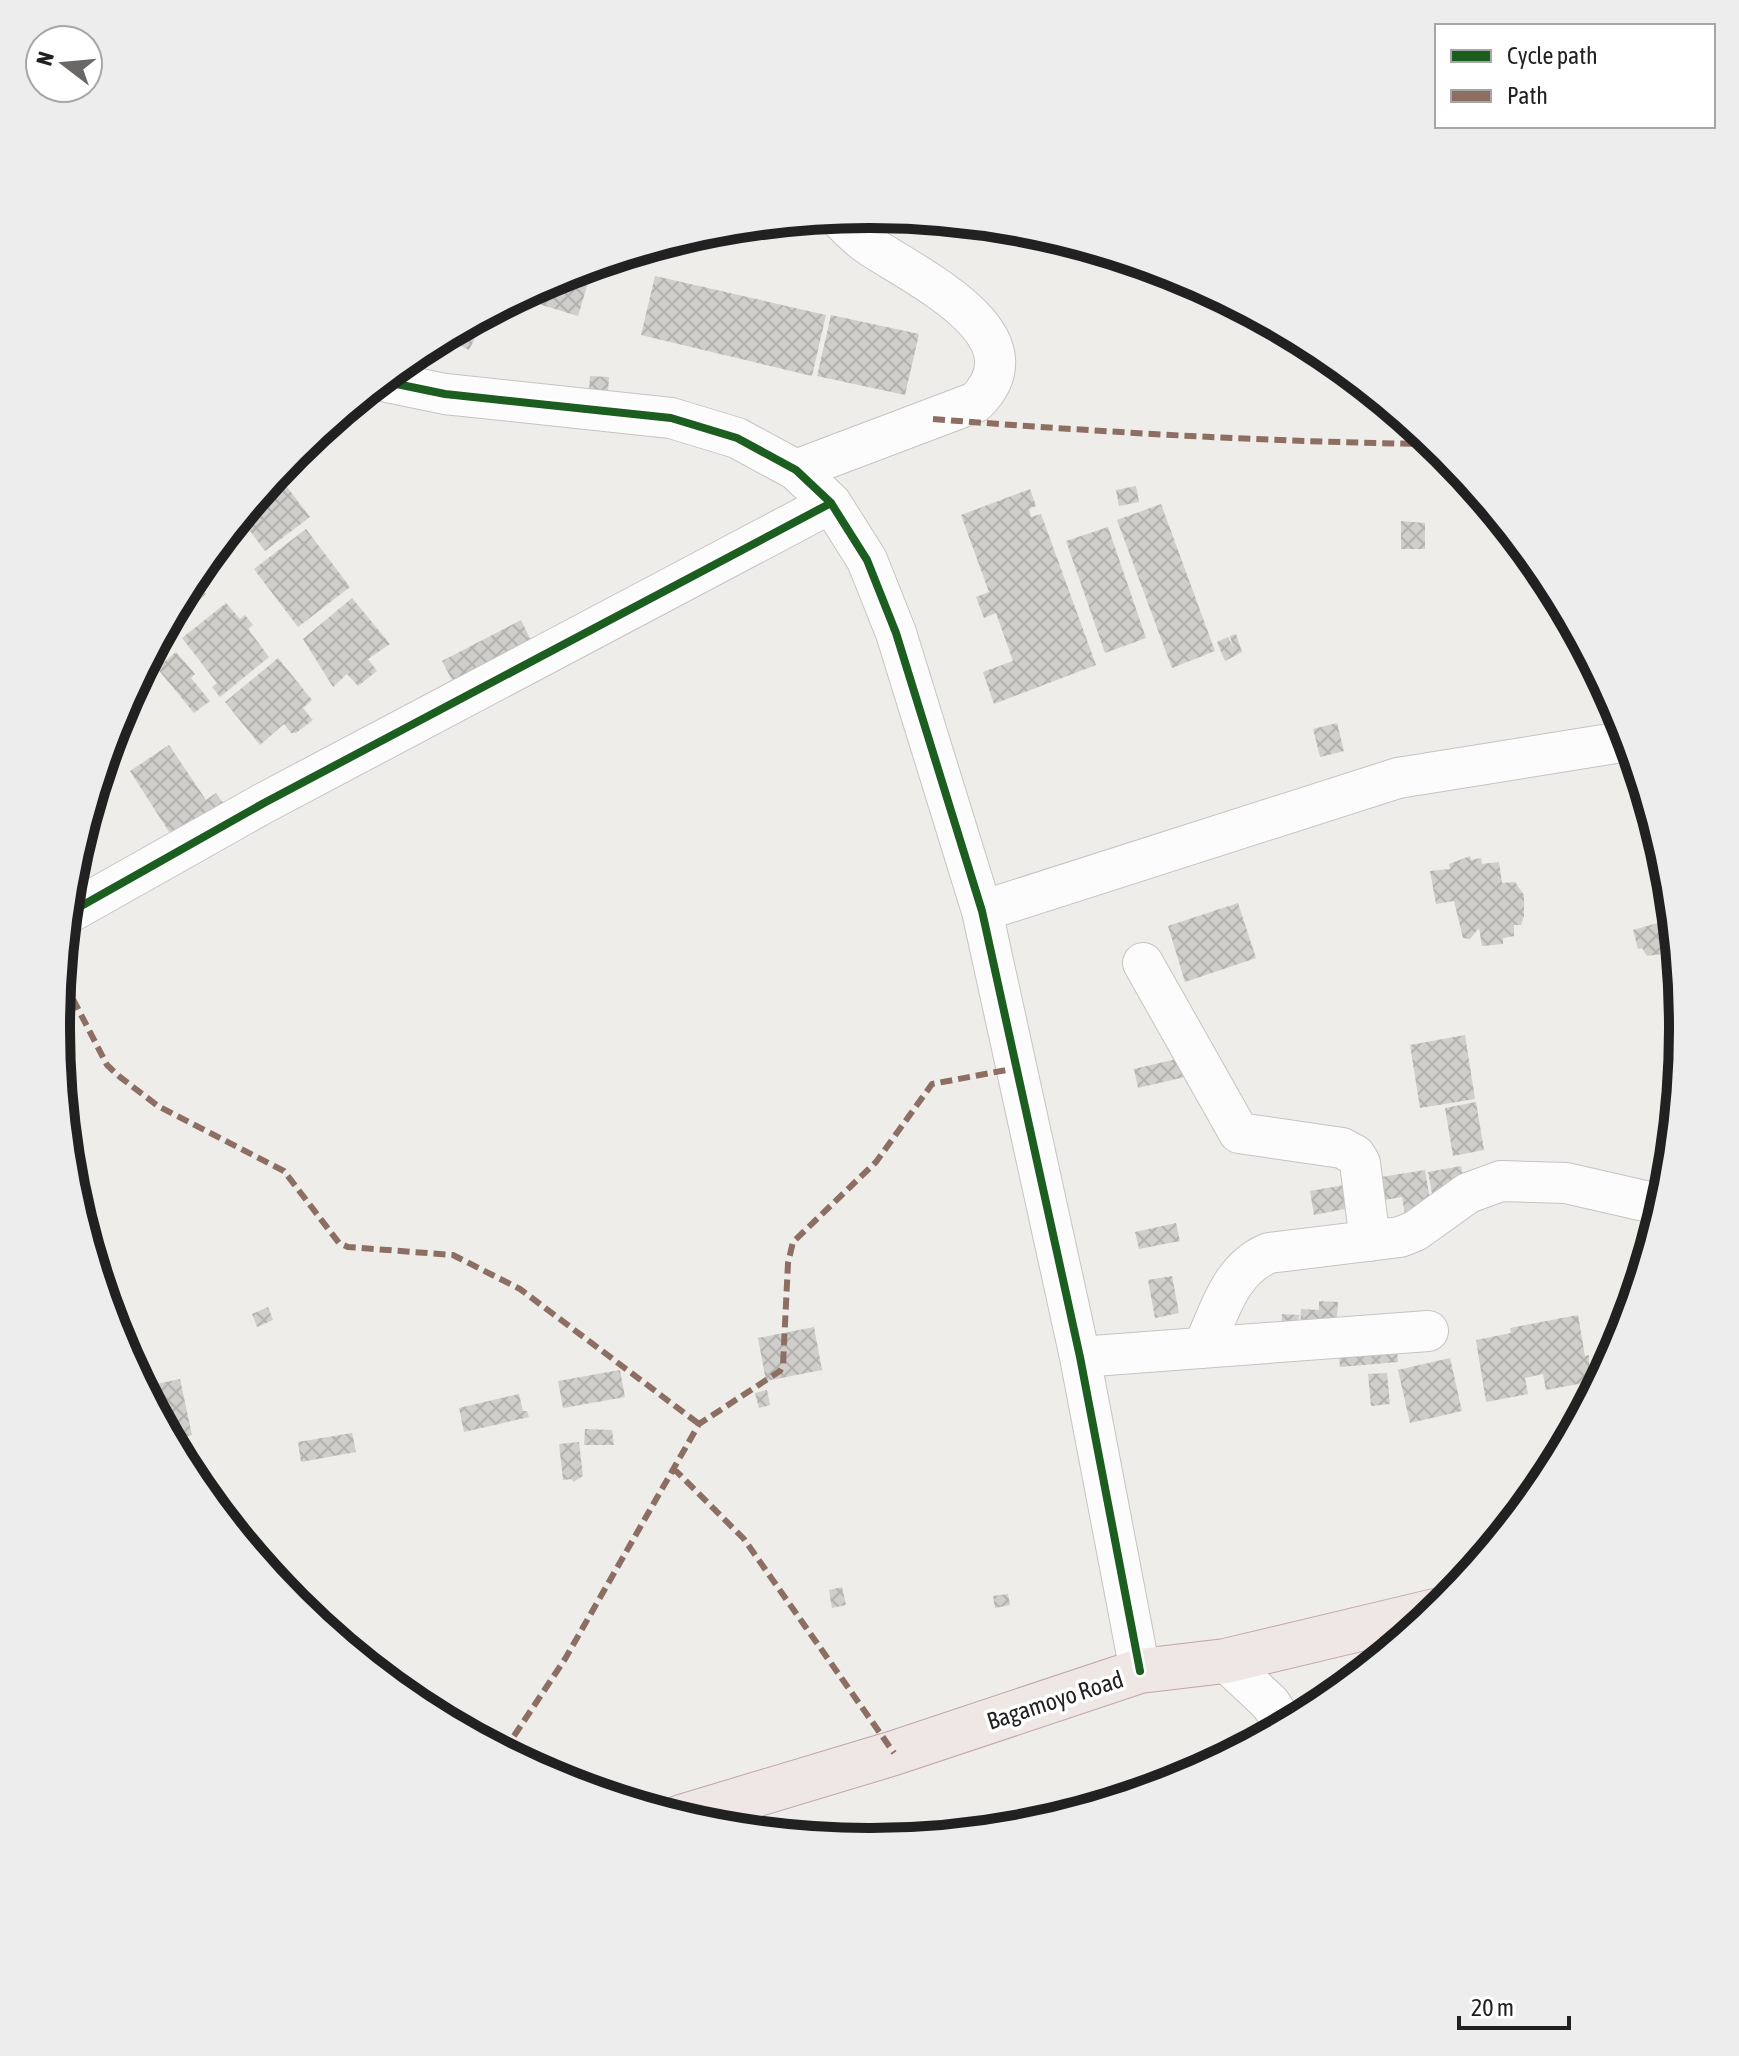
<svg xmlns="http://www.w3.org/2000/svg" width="1739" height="2056" font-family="'Asap Condensed',sans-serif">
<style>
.building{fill:url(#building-cross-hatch)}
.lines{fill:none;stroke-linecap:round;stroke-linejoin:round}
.minor-casing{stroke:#c5c4c2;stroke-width:42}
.trunk-casing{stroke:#c1a4aa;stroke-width:46}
.minor{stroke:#fdfcfc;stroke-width:40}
.trunk{stroke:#eee7e4;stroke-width:44}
.quiet{stroke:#8d6e63;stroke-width:6;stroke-dasharray:12 6;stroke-linecap:butt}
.cycleway-casing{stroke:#fff;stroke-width:13}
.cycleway{stroke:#1b5e20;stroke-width:8}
.labels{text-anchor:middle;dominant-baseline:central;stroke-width:7;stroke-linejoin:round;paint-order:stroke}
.street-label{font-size:24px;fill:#212121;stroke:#fff}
.rim{fill:none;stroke:#212121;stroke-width:10}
</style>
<defs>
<pattern id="building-cross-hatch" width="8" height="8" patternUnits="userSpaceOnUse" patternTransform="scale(2)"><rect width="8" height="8" fill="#d0cecb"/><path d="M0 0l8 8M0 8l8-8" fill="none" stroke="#b2b1ae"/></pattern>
</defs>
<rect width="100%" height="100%" fill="#efedea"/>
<path class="building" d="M593 266 578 316 529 301 532 291 559 276Z
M655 276 826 315 812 376 641 335Z
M487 314 469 350 444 337Z
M831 315 919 334 905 395 817 376Z
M590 376 609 377 608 392 589 391Z
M277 474 310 517 265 551 240 518Z
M1136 486 1139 502 1119 506 1116 490Z
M1030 489 1036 506 1029 509 1031 517 1041 514 1096 665 994 704 983 672 1013 661 996 613 984 618 976 597 989 592 961 515Z
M1161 504 1215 651 1172 668 1117 520Z
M1401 521 1425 523V549H1401Z
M1108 527 1146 638 1105 653 1066 541Z
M306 529 350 587 298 627 254 569Z
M192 578 206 594 163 634 162 633Z
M1550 583 1558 599 1540 601 1538 584Z
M352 598 390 644 368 659 377 671 358 686 347 674 333 687 303 639Z
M226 603 240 619 245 615 253 625 248 629 269 657 220 697 212 687 217 683 182 638Z
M521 620 539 657 461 697 442 661Z
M1236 634 1242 652 1225 661 1217 642 1228 637 1233 647 1230 636Z
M176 652 195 674 191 678 210 701 194 713 157 668Z
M278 658 312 700 303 708 313 720 296 733H291L284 724 260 745 225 702Z
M1337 723 1344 751 1320 757 1313 729Z
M169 745 206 800 216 793 235 820 184 855 130 771Z
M1470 856 1471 860 1481 858 1482 864 1499 862 1502 883 1515 882 1524 895V916L1521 925H1514V936L1503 938V944L1482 946 1479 928 1470 939 1463 938 1454 901 1436 904 1430 871 1450 869 1449 864Z
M1238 903 1256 958 1185 982 1168 926Z
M1668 920 1675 952 1647 956 1642 948 1638 949 1633 930Z
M1465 1035 1475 1099 1420 1108 1410 1045Z
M1185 1057 1189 1076 1138 1088 1134 1069Z
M1476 1102 1484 1150 1453 1156 1445 1108Z
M1461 1166 1468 1204 1435 1210 1428 1172Z
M1425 1170 1433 1218 1406 1222 1402 1197 1378 1201 1375 1178Z
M1361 1182 1365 1205 1314 1215 1310 1191Z
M1176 1223 1180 1241 1139 1249 1135 1232Z
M1172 1276 1179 1313 1155 1318 1148 1280Z
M1319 1301 1338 1302 1336 1332 1300 1330 1301 1309 1319 1310Z
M268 1307 273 1320 257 1327 252 1314Z
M1282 1314 1299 1315 1297 1329 1281 1327Z
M1578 1315 1585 1356 1589 1355V1382L1546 1390 1543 1374 1525 1378 1528 1394 1486 1402 1476 1340 1511 1333 1510 1328Z
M814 1327 822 1370 766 1381 758 1338Z
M1396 1337 1398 1362 1340 1367 1337 1342Z
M1616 1349 1609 1361 1598 1362V1351Z
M1450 1358 1462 1411 1410 1423 1398 1370Z
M620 1370 625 1397 563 1408 558 1381Z
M1387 1373 1390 1404 1371 1406 1368 1374Z
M155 1375 157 1384 180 1379 192 1435 172 1440 139 1378Z
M767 1390 770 1405 759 1408 755 1393Z
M519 1394 523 1411H527L529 1417 464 1432 459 1408Z
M585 1429 612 1430 614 1445H584Z
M352 1433 356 1452 301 1462 298 1442Z
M579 1442 583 1476 573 1482 572 1479 563 1480 559 1444Z
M842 1587 846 1605 832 1608 829 1590Z
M1008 1594 1010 1605 995 1608 993 1596Z"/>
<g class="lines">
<g class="minor-casing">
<path id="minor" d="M382 381 445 394 671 418 737 438 796 470 831 503 867 560 896 633 982 911 1080 1357 1140 1671
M796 470 976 402C1045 333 909 274 866 243 856 236 847 226 839 218
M982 911 1398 778 1628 741
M67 914 264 803 831 503
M1143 963 1239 1133 1342 1148 1355 1155 1360 1163 1370 1241
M1203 1348C1220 1311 1230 1269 1269 1253L1400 1237 1415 1231 1468 1193 1501 1181 1566 1183 1662 1205
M1080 1357 1428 1331
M1225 1661 1270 1703 1284 1724"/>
</g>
<g class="trunk-casing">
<path id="trunk" d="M681 1817 894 1753 1140 1671 1225 1661 1435 1611"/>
</g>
<use href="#minor" class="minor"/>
<use href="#trunk" class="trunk"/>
<path class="quiet" d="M933 419C1100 432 1266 442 1434 444
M60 986 74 1001 107 1065 120 1077 158 1106 284 1171 339 1243 348 1247 453 1255 520 1289 699 1424
M673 1468 744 1539 894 1753
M504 1751 565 1659 699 1424 780 1371 783 1365 788 1263 793 1242 876 1162 932 1084 1017 1068"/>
<g class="cycleway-casing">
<path id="cycleway" d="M382 381 445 394 671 418 737 438 796 470 831 503 867 560 896 633 982 911 1080 1357 1140 1671
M67 914 264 803 831 503"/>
</g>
<use href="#cycleway" class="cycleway"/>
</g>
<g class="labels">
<g class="street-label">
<text transform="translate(1055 1700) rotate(-18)">Bagamoyo Road</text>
</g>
</g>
<path d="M0 0H1739V2056H0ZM869 228H870A799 799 0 0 1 1669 1027V1029A799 799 0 0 1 870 1828H869A799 799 0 0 1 70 1029V1027A799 799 0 0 1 869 228Z" fill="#ededed" fill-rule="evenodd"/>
<path class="rim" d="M869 228H870A799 799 0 0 1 1669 1027V1029A799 799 0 0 1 870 1828H869A799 799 0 0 1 70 1029V1027A799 799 0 0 1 869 228Z"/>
<rect x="1435" y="24" width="280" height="104" fill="#ffffff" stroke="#a6a6a6" stroke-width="2"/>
<rect x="1451" y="50" width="40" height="12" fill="#1b5e20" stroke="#a6a6a6" stroke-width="2"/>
<text x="1507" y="64" font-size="24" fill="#212121">Cycle path</text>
<rect x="1451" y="90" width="40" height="12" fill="#8d6e63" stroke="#a6a6a6" stroke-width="2"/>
<text x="1507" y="104" font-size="24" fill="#212121">Path</text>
<g transform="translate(64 64) rotate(286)"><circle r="38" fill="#ffffff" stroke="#a6a6a6" stroke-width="2"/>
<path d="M0-6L14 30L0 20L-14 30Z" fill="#696867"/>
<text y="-12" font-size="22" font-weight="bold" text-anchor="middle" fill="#212121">N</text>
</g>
<path d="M1459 2016v12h110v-12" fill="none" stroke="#212121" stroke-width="4"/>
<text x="1471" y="2016" font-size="24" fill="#212121" stroke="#ffffff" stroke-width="6" paint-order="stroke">20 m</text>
</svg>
